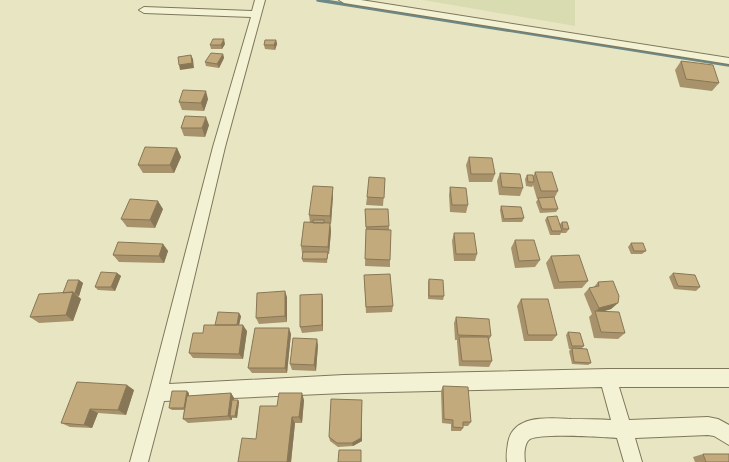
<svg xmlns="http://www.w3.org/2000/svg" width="729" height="462" font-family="'Libre Baskerville',serif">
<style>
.farmland{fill:#d9dcb0}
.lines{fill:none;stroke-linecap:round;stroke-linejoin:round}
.stream{stroke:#6c8887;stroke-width:3.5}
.minor-casing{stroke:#7f775b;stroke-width:2}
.minor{fill:#f4f2d4;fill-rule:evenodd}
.wall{fill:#a7926b}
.shaded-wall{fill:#887757}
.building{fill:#c2aa7c;stroke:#887757}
</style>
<rect width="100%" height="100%" fill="#e8e6c2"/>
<path class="farmland" d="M423 0H575V26Z"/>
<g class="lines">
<path class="stream" d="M318 0 729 65"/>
<g class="minor-casing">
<path id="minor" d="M255 0H265L225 147 169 384 344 375 608 369H729V387H619L629 420 708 417 718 419 729 425V445L714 436 708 435 635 438 642 462H624L617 438C600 437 542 433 530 439 524 443 524 455 525 462H507C506 455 507 450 508 443 513 414 548 418 571 419 584 419 598 419 611 420L602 387 344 393 164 401 148 462H130L149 393 213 147 251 17 144 13 139 10 144 7 252 11Z
M339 0H361L729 58V64L344 3Z"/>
</g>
<use href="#minor" class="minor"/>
</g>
<path class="wall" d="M276 40 277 44 275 50 265 49 264 45Z
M225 44 222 49H211L210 45Z
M223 54 224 58 219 68 206 66 205 62Z
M681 61 719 83 712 91 680 87 675 70Z
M208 99 204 111 182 110 179 102Z
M209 125 205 137 184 136 181 128Z
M177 148 181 157 174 173H143L138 165Z
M469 157 495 174 492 182H469L466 165Z
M535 172 558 191 554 199 558 209 556 212 540 213 536 202 538 199H537L533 185 532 187 526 186 525 179 527 175 533 177Z
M500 173 523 188 520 196 499 195 497 181Z
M385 178 383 206 366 205 367 197Z
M450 187 468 205 466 213 450 212 449 195Z
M333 195 331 224H330L331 231 329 254H328L327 263 303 262 302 259 303 253H302L301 246 310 223 309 215Z
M501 206 524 218 522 222H502L500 210Z
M163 209 155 228 127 227 121 219Z
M365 209 389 226 390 260V267L365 266 366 231Z
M547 217 560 224 562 222 569 229 566 233H561L560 235H550L545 220Z
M454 233 477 254 475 261H454L452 241Z
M515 240 540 260 535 267 515 268 511 248Z
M631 243 646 251 642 254H631L628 247Z
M163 244 168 251 164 263 119 262 113 255Z
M551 256 588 281 582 288 554 289 546 263Z
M117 273 121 276 115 291 98 290 95 287Z
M673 273 700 287 696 291 674 289 669 277Z
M364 275 393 306 392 312 366 313Z
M429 279 444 296 443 300 428 299V282Z
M79 280 83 283 79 296H78L81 299 73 321 39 323 30 317Z
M598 282 618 303 611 309 604 311 625 333 618 339 594 338 589 317 592 314 584 294 589 288 594 287Z
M322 294 323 301V331L302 333 300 327Z
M287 297V322L259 324 256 318Z
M521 299 557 335 552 341H524L517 306Z
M241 316 239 325 247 331 243 359 193 358 189 353 203 333 215 325Z
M456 317 491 336 489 340 492 361 489 367 459 366 457 342V340H455L454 323Z
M568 332 584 346 581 349 591 363 588 365 572 364 569 351 571 349H569L566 335Z
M291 334 287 373H252L248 368Z
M318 345 316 371 292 370 290 364Z
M77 382 134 390 126 415 98 413 92 428 70 427 61 423Z
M443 386 471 422 468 426H463V428L461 431H451V424L442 423 441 391Z
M189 393V396L231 393 234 398V400H238L239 402 237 418H232V420L188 423 183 419 184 410H172L169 408Z
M304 400 302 423H295L291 462H238L256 439 277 406Z
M329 437 362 441 353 446 338 447 330 441Z
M703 454 729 462H695L693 457Z"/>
<path class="shaded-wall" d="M224 39 225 44 222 49 221 45Z
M276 40 277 44 275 50 274 45Z
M223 54 224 58 219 68 217 64Z
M191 55 193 59 194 68 180 70 179 65Z
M206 91 208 99 204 111 201 103Z
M206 117 209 125 205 137 202 128Z
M177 148 181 157 174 173 170 165Z
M333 187V195L331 224 330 216Z
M158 201 163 209 155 228 150 220Z
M330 223 331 231 329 254 328 247Z
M163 244 168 251 164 263 159 256Z
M117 273 121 276 115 291 111 287Z
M79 280 83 283 79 296 75 293Z
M285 291 287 297V322L285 316Z
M73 292 81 299 73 321 66 315Z
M322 294 323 301V331L322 325Z
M618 303 611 309 595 314V312L599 308Z
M239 313 241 316 238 330 236 327Z
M243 325 247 331 243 359 239 354Z
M289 328 291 334 287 373 285 368Z
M317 339 318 345 316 371 314 365Z
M127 385 134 390 126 415 118 410Z
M187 391 189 393 187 410 184 408Z
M231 393 234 398 233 416H230L232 418V420L228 416Z
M302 393 304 400 302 423 299 417Z
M238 400 239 402 237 418 235 416Z
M362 400V441L353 446 352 443Z
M90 409 98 413 92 428 84 425Z
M292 417 295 423 291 462H287Z"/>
<path class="building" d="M213 39H224L221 45H210Z
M265 40H276L274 45H264Z
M211 53 223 54 217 64 205 62Z
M191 55 192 63 179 65 178 57Z
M681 61 713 65 719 83 686 79Z
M183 90 206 91 201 103 179 102Z
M185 116 206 117 202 128H181Z
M145 147 177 148 170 165H138Z
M469 157 492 158 495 174H471Z
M535 172H552L558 191H541Z
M500 173 520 174 523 188 502 187Z
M527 175H533L534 182H528Z
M369 177 385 178 384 198 367 197Z
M313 186 333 187 330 216 309 215Z
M450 187 466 188 468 205H452Z
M554 197 558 209H542L538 198Z
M130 199 158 201 150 220 121 219Z
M501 206 521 207 524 218 504 219Z
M365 209H388L389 226 366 227Z
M557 216 562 231H552L547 217Z
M313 220H324V223H313Z
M304 222 330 223 328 247 301 246Z
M562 222H567L569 229H563Z
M366 229 391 230 390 260 365 259Z
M454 233H474L477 254H456Z
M515 240H534L540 260 519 261Z
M118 242 163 244 159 256 113 255Z
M631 243H643L646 251H634Z
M303 252H328L327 259H302Z
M579 255 588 281 559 282 551 256Z
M101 272 117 273 111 287H95Z
M673 273 695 275 700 287 678 286Z
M390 274 393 306 366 307 364 275Z
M429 279 443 280 444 296H429Z
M68 280H79L75 293H73V292L63 293Z
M613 281 619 296 618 303 599 308 589 288 599 286 598 282Z
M285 291V316L256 318 257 293Z
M73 292 66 315 30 317 39 294Z
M322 294V325L300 327V295Z
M521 299H548L557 335H528Z
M595 311 619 312 625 333 601 332Z
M218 312 239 313 237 325H215Z
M456 317 489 319 491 336 458 335Z
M204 325H243L239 354 189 353 193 333H203Z
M255 328H289L285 368H248Z
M568 332 580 333 584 346H572Z
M459 337H488L492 361H462Z
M293 338 317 339 314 365 290 364Z
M572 348 587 349 591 363 574 362Z
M77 382 127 385 118 410 90 409 84 425 61 423Z
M443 386 468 387 471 422H463V428L453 427V420L444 419Z
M172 391H187L184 408H169Z
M231 393 228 416 183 419 187 396Z
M279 393H302L299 417H292L287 462H238L242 438 256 439 260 406H277Z
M331 399 362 400 361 438 352 443H337L329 437Z
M232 400H238L235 416H230Z
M339 450H361V462H338Z
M703 454H729V462H706Z"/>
</svg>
